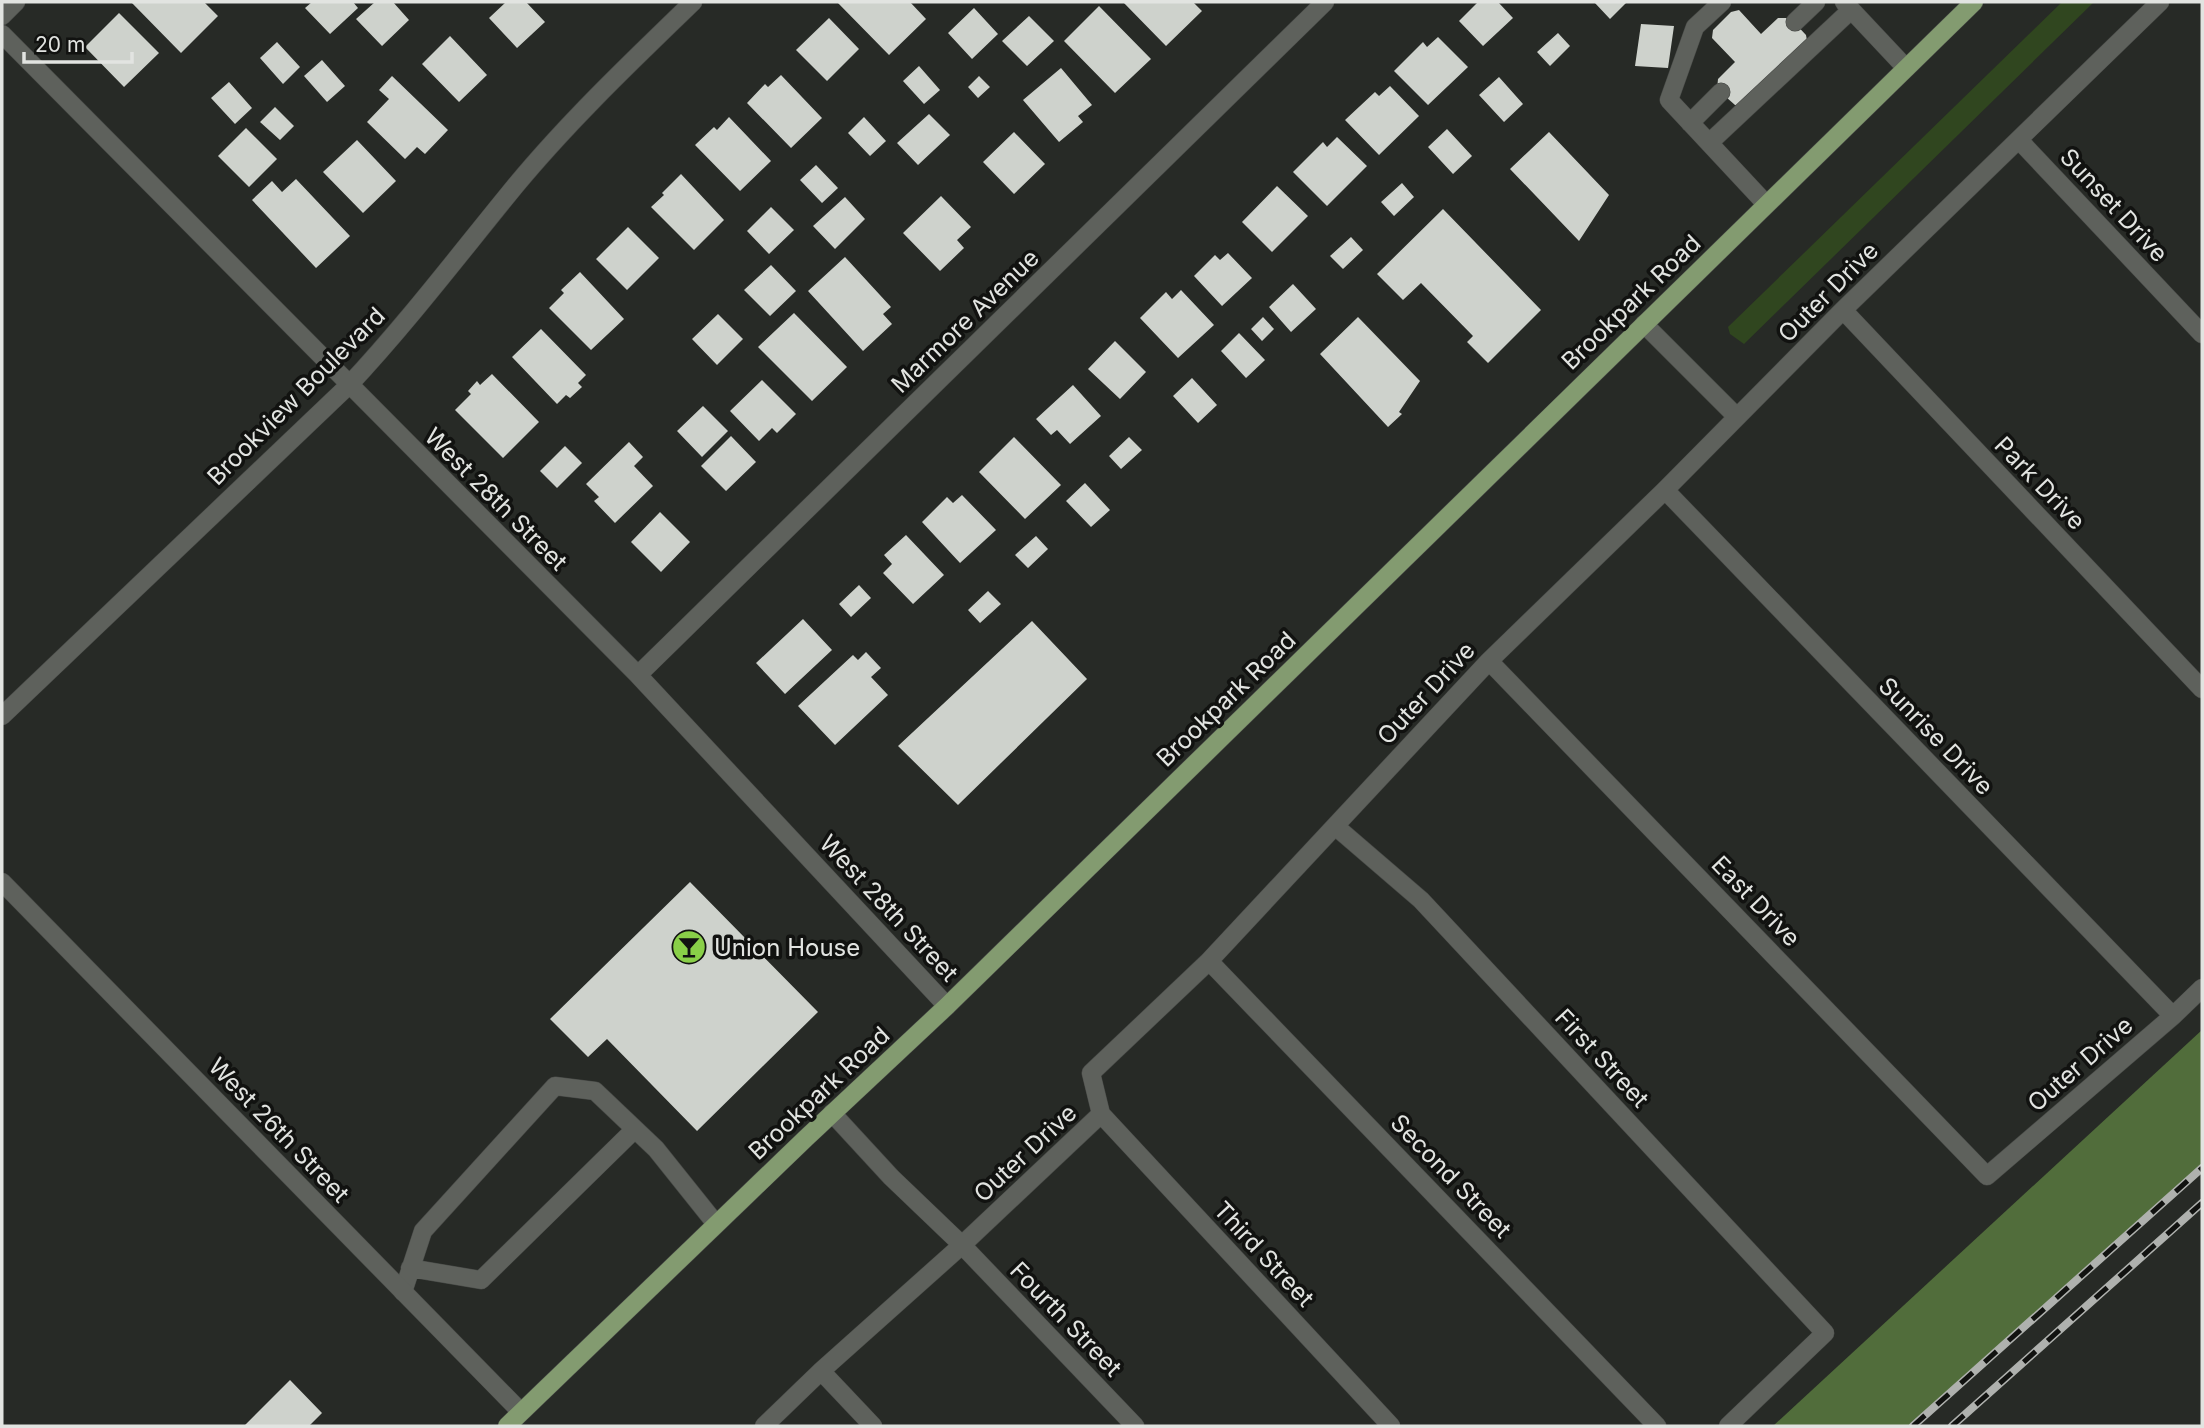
<svg xmlns="http://www.w3.org/2000/svg" width="2204" height="1428" font-family="Inter,sans-serif">
<style>
.green{fill:#30461f}
.forest{fill:#516d3b}
.building{fill:#ced2cc}
.lines{fill:none;stroke-linecap:round;stroke-linejoin:round}
.lane-casing{stroke:#474946;stroke-width:19}
.street-casing{stroke:#474946;stroke-width:19}
.primary-casing{stroke:#474946;stroke-width:19}
.lane{stroke:#5e615c;stroke-width:18}
.street{stroke:#5e615c;stroke-width:18}
.primary{stroke:#839b70;stroke-width:18}
.rail-casing{stroke:#afb1ae;stroke-width:8}
.rail{stroke:#111210;stroke-width:5;stroke-dasharray:16;stroke-linecap:butt}
.labels{text-anchor:middle;dominant-baseline:central;stroke-width:7;stroke-linejoin:round;paint-order:stroke}
.street-label{font-size:24px;fill:#e2e4e1;stroke:#111210}
.poi-label{font-size:24px;fill:#e2e4e1;stroke:#111210;text-anchor:start}
</style>
<rect width="100%" height="100%" fill="#272a26"/>
<path class="green" d="M2062 2H2094L1744 344 1730 334 1728 327Z"/>
<path class="forest" d="M2202 1030V1168L1913 1426H1773Z"/>
<path class="building" d="M131 2H204L218 16 181 53Z
M312 2H353L358 8 330 34 305 8Z
M375 2H393L409 20 382 46 356 19Z
M506 2H526L545 22 517 48 489 18Z
M837 2H910L926 19 889 55Z
M1123 2H1193L1202 11 1166 46Z
M1478 2H1498L1513 18 1483 46 1459 21Z
M1594 2H1627L1610 19Z
M1099 6 1151 59 1115 93 1064 41Z
M974 8 998 34 972 59 948 33Z
M1739 10 1761 34 1778 18H1790L1806 35 1808 46 1745 105H1735L1717 89 1718 79 1735 62 1712 38 1713 30 1731 12Z
M119 13 159 53 124 87 85 47Z
M1029 16 1054 41 1027 66 1002 41Z
M829 18 859 49 827 81 796 50Z
M1641 24 1674 26 1668 68 1635 66Z
M1558 33 1570 46 1550 66 1537 52Z
M450 36 487 75 459 102 422 64Z
M1438 37 1468 67 1428 105 1394 71 1423 42 1427 47Z
M277 42 300 67 283 84 260 58Z
M322 60 345 86 327 102 304 76Z
M919 66 940 90 924 104 903 81Z
M1061 68 1092 105 1078 116 1083 122 1059 142 1023 100Z
M781 75 822 118 791 148 747 103 765 84 768 87Z
M392 76 448 130 425 154 417 147 405 159 367 122 389 99 379 90Z
M979 76 990 87 978 98 968 87Z
M1499 77 1523 104 1504 122 1479 95Z
M229 82 252 108 235 124 211 98Z
M1390 86 1419 116 1379 155 1345 120 1375 92 1379 96Z
M275 107 294 126 280 140 260 122Z
M929 114 950 135 918 165 897 143Z
M729 117 771 161 740 191 695 145 714 127 717 130Z
M864 117 886 141 870 156 848 133Z
M246 128 277 159 249 187 218 156Z
M1447 129 1472 156 1453 174 1428 147Z
M1014 132 1045 164 1014 194 983 162Z
M1549 132 1609 195 1579 241 1510 169Z
M1337 137 1367 166 1327 206 1293 172 1323 142 1327 147Z
M357 140 396 181 363 213 323 172Z
M816 165 838 188 822 203 800 180Z
M681 174 724 220 694 250 651 207 664 195 662 193Z
M296 179 350 236 316 268 252 200 272 181 282 192Z
M1402 183 1414 197 1394 216 1381 202Z
M1277 186 1308 216 1272 252 1242 222Z
M941 196 971 227 957 240 964 248 940 271 903 233Z
M845 197 865 219 835 249 813 226Z
M771 207 794 230 769 254 747 231Z
M1443 209 1541 310 1488 363 1467 342 1473 336 1421 283 1403 300 1377 274Z
M628 227 659 258 627 290 596 259Z
M1351 237 1363 250 1343 269 1330 256Z
M1228 253 1252 278 1222 306 1194 276 1215 255 1220 260Z
M845 257 891 307 883 314 892 324 863 351 808 291Z
M771 265 796 291 770 316 744 290Z
M580 272 624 319 591 350 549 308 564 293 561 290Z
M1293 284 1316 309 1291 332 1269 307Z
M1181 290 1214 325 1178 358 1140 318 1166 292 1172 299Z
M794 313 847 367 812 401 758 347Z
M718 314 743 339 717 365 692 339Z
M1263 317 1274 329 1262 341 1251 329Z
M1358 317 1420 381 1399 412 1402 414 1388 427 1320 354Z
M541 329 586 375 578 383 582 387 570 398 566 395 557 404 512 357Z
M1239 333 1265 360 1246 378 1221 351Z
M1115 341 1146 372 1120 399 1088 369Z
M492 374 539 422 503 458 455 410 471 394 468 391 477 381 480 385Z
M1192 378 1217 405 1198 423 1173 396Z
M762 380 796 414 777 433 772 428 759 441 730 411Z
M1073 385 1101 416 1070 444 1057 430 1051 435 1036 419Z
M703 406 728 431 702 457 677 431Z
M731 436 756 462 726 491 701 466Z
M1014 437 1061 485 1025 519 979 472Z
M1129 437 1142 450 1121 469 1109 456Z
M629 442 643 457 634 466 653 486 615 523 594 501 599 497 586 484Z
M565 446 582 463 557 488 540 471Z
M1085 483 1110 510 1091 527 1066 501Z
M962 495 996 530 960 563 922 522 947 497 953 503Z
M660 512 690 542 661 572 631 542Z
M906 535 944 575 913 604 883 573 892 564 884 555Z
M1036 536 1048 549 1028 568 1015 555Z
M859 585 871 598 851 617 839 604Z
M988 591 1001 604 980 623 968 610Z
M803 619 832 650 785 694 756 663Z
M1032 621 1087 679 958 805 898 746Z
M866 652 881 668 871 677 888 695 835 745 798 706 853 655 858 660Z
M690 882 818 1012 697 1131 607 1039 588 1057 550 1019Z
M290 1380 322 1413 309 1426H244Z"/>
<g class="lines">
<g class="lane-casing">
<path id="lane" d="M1722 2 1695 27 1669 100 1766 204
M1844 2 1906 68
M1795 22 1816 2
M1690 123 1721 92
M1709 143 1851 10
M410 1268 481 1280 635 1129
M403 1292 423 1231 555 1086 595 1091 656 1149 716 1224"/>
</g>
<g class="street-casing">
<path id="street" d="M2 16 16 2
M2 34 638 675 947 1006
M2019 140 2202 334
M1843 310 2202 689
M1644 324 1737 417
M1665 490 2173 1016
M1489 661 1987 1176 2173 1016 2202 988
M638 675 1325 2
M2 716 349 385C408 322 461 252 516 185 570 120 632 61 693 2
M1335 826 1421 900 1825 1333 1728 1426
M2 882 521 1412
M1209 961 1657 1426
M832 1113 891 1177 962 1245 1135 1426
M1101 1114 1391 1426
M821 1371 873 1426
M764 1426 821 1371 962 1245 1101 1114 1091 1073 1209 961 1489 661 1665 490 1843 310 2160 2"/>
</g>
<g class="primary-casing">
<path id="primary" d="M507 1426 805 1139 947 1006 1974 2"/>
</g>
<use href="#lane" class="lane"/>
<use href="#street" class="street"/>
<use href="#primary" class="primary"/>
<g class="rail-casing">
<path id="rail" d="M1913 1426 2202 1168
M1952 1426 2202 1203"/>
</g>
<use href="#rail" class="rail"/>
</g>
<defs>
<g id="bar-disc" transform="scale(1.75)"><circle r="9.5" fill="#89cf48" stroke="#111210"/><path d="M-6-5H6L.8 .8V4.5H3.5V6h-7V4.5H-.8V.8Z" fill="#111"/></g>
</defs>
<g fill-rule="evenodd">
<use href="#bar-disc" x="689" y="947"/>
</g>
<g class="labels">
<g class="street-label">
<text transform="translate(2114 205) rotate(47)">Sunset Drive</text>
<text transform="translate(1828 292) rotate(-45)">Outer Drive</text>
<text transform="translate(1631 302) rotate(-44)">Brookpark Road</text>
<text transform="translate(965 321) rotate(-44)">Marmore Avenue</text>
<text transform="translate(296 396) rotate(-45)">Brookview Boulevard</text>
<text transform="translate(2040 483) rotate(46)">Park Drive</text>
<text transform="translate(496 499) rotate(45)">West 28th Street</text>
<text transform="translate(1426 693) rotate(-47)">Outer Drive</text>
<text transform="translate(1226 699) rotate(-44)">Brookpark Road</text>
<text transform="translate(1936 736) rotate(46)">Sunrise Drive</text>
<text transform="translate(1756 901) rotate(46)">East Drive</text>
<text transform="translate(889 908) rotate(47)">West 28th Street</text>
<text transform="translate(1602 1058) rotate(47)">First Street</text>
<text transform="translate(2080 1064) rotate(-41)">Outer Drive</text>
<text transform="translate(819 1093) rotate(-43)">Brookpark Road</text>
<text transform="translate(279 1130) rotate(46)">West 26th Street</text>
<text transform="translate(1025 1153) rotate(-43)">Outer Drive</text>
<text transform="translate(1451 1176) rotate(46)">Second Street</text>
<text transform="translate(1264 1254) rotate(47)">Third Street</text>
<text transform="translate(1066 1319) rotate(46)">Fourth Street</text>
</g>
<g class="poi-label">
<text x="714" y="947">Union House</text>
</g>
</g>
<rect width="2204" height="1428" fill="none" stroke="#e2e4e1" stroke-width="7"/>
<path d="M24 52v10h108v-10" fill="none" stroke="#e2e4e1" stroke-width="3.5"/>
<text x="35" y="52" font-size="21" fill="#e2e4e1" stroke="#111210" stroke-width="5" paint-order="stroke">20 m</text>
</svg>
